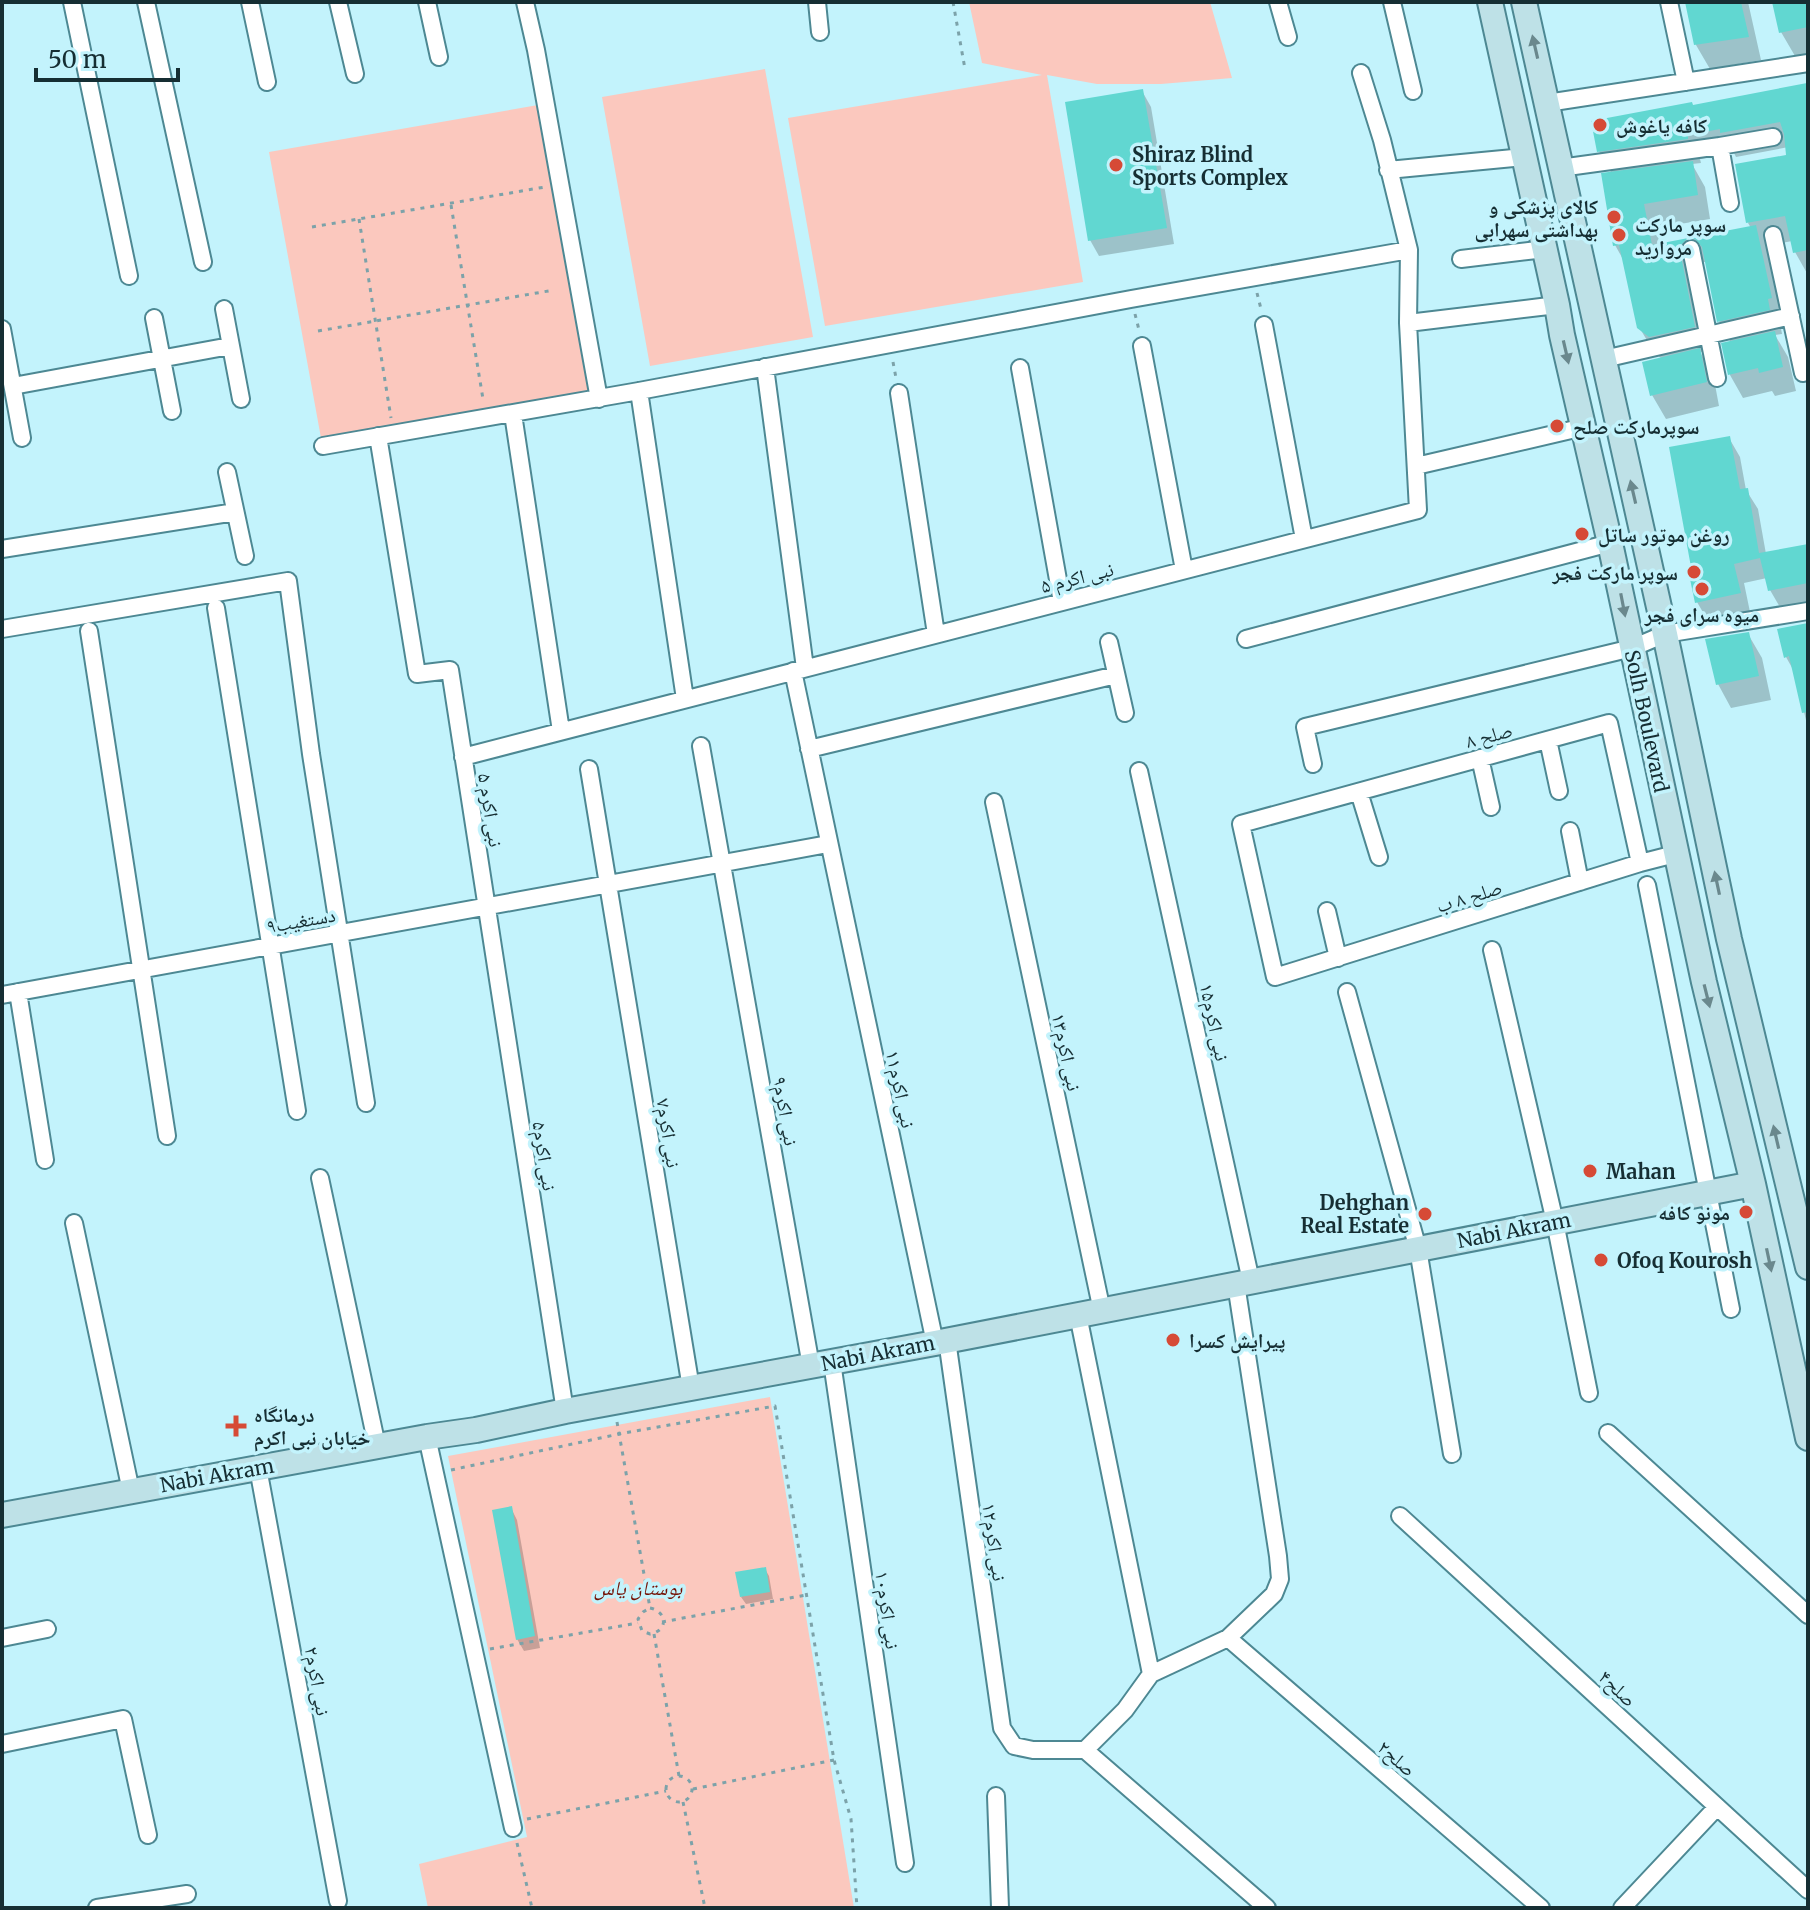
<svg xmlns="http://www.w3.org/2000/svg" width="1810" height="1910" font-family="Merriweather,'Noto Naskh Arabic',serif">
<style>
.green{fill:#fbc8be}
.shadow{fill:#0003;fill-rule:evenodd}
.building{fill:#61d7d1}
.lines{fill:none;stroke-linecap:round;stroke-linejoin:round}
.street-casing{stroke:#4d8893;stroke-width:20}
.secondary-casing{stroke:#4d8893;stroke-width:28}
.path{stroke:#7ca2a9;stroke-width:3;stroke-dasharray:4 6;stroke-linecap:butt}
.street{stroke:#fff;stroke-width:16}
.secondary{stroke:#bee1e7;stroke-width:24}
.oneway{fill:#6a888d}
.poi-dot{fill:#d64a36;stroke:#c3f3fc;stroke-width:3}
.labels{text-anchor:middle;dominant-baseline:central;stroke-width:7;stroke-linejoin:round;paint-order:stroke}
.poi-label{font-size:20px;font-weight:bold;fill:#162e33;stroke:#c3f3fc;text-anchor:start}
.street-label{font-size:20px;fill:#162e33;stroke:#c3f3fc}
.park-label{font-size:20px;font-style:italic;fill:#740f03;stroke:#c3f3fc}
</style>
<rect width="100%" height="100%" fill="#c3f3fc"/>
<path class="green" d="M969 2H1210L1232 78 1161 84H1097L1047 75 1083 282 825 326 788 118 1042 75 982 63Z
M765 69 813 337 650 366 602 97Z
M538 105 589 393 323 449 269 152Z
M770 1397 854 1908H428L419 1864 527 1837 448 1456Z"/>
<path class="shadow" d="M1686 2H1748L1761 60 1710 69 1696 45Z
M1775 2H1808V53L1795 56 1781 32Z
M1806 85 1808 89V275L1795 252 1792 241 1766 246 1769 251 1784 322 1780 323 1782 334 1775 335 1788 357 1796 391 1775 396 1772 391 1743 398 1730 375 1731 343 1719 321 1707 262H1704L1696 265 1708 351 1700 352 1713 374 1719 406 1666 419 1652 395 1662 359 1654 352 1639 327 1624 261 1615 245 1612 174 1599 151 1693 107ZM1794 146 1748 223 1751 228 1660 245 1656 228 1710 219 1705 187 1692 164 1701 163 1700 159 1734 153 1736 157Z
M1142 91 1151 107 1174 244 1099 256 1090 240Z
M1729 438 1740 457 1746 490 1758 509 1766 554 1808 546V603L1781 609 1770 590 1767 578 1744 583 1750 612 1708 621 1697 602 1695 580Z
M1808 625V729L1795 673 1786 657 1779 630Z
M1748 634 1762 658 1771 700 1731 708 1718 684Z
M511 1508 517 1520 540 1648 524 1651 517 1639Z
M765 1569 769 1576 773 1599 746 1604 741 1597Z"/>
<path class="building" d="M1685 2H1741L1749 37 1694 45Z
M1772 2H1808V27L1779 33Z
M1807 83 1808 250 1793 253 1785 216 1746 223 1735 164 1786 155 1784 134 1780 122 1720 133V129L1688 135V139L1597 152 1591 121 1692 102 1693 105Z
M1143 89 1167 228 1088 241 1065 102Z
M1693 161 1698 195 1644 204 1652 245 1756 225 1772 298 1768 299 1770 310 1717 322 1702 247 1695 239 1688 238 1681 245 1680 251 1695 327 1649 337 1637 328 1619 245 1613 246 1601 173Z
M1775 331 1783 367 1759 373 1758 368 1728 375 1721 343Z
M1700 348 1707 382 1650 396 1642 362Z
M1730 436 1740 489 1748 488 1759 553 1808 544V583L1768 591 1760 558 1734 564 1741 593 1695 603 1690 579 1693 578 1669 447Z
M1808 623V712L1802 713 1789 656 1784 658 1777 629Z
M1749 632 1759 676 1716 685 1705 639Z
M512 1506 535 1636 516 1640 492 1510Z
M766 1567 770 1592 740 1597 735 1572Z"/>
<g class="lines">
<g class="street-casing">
<path id="street" d="M72 2 129 276
M146 2 203 262
M250 2 267 82
M338 2 355 74
M427 2 439 57
M525 2 536 50 599 399
M817 2 820 32
M1278 2 1288 37
M1392 2 1413 91
M1669 2 1686 82
M1547 103 1808 63
M1720 146 1730 203
M1560 168 1720 146 1773 137
M1388 170 1524 157
M1773 235 1803 373
M1691 249 1717 378
M1461 259 1545 249
M224 309 241 399
M154 318 172 411
M1408 323 1557 305
M1264 325 1304 539
M2 329 22 438
M1142 346 1184 570
M1604 359 1791 316
M765 367 805 668
M1020 368 1062 602
M13 386 230 346
M639 391 685 699
M899 393 936 634
M513 414 561 731
M378 436 417 674 450 670 565 1411
M323 446 639 391 1131 299 1409 250
M1416 466 1584 427
M227 472 245 556
M2 549 235 512
M216 608 297 1111
M2 629 288 581 311 754 366 1103
M89 631 167 1136
M1246 639 1610 543
M1109 642 1125 713
M793 671 935 1343
M1548 740 1559 791
M701 746 811 1366
M809 749 1116 675
M463 757 1418 510 1408 323 1409 250 1382 140 1361 73
M1480 758 1491 807
M1313 764 1305 727 1632 648 1665 634 1808 611
M589 769 691 1388
M1139 771 1251 1281
M1359 792 1379 857
M994 802 1102 1311
M1570 831 1580 882
M1640 863 1609 723 1241 824 1275 977 1640 863 1675 854
M1647 885 1731 1309
M1327 911 1338 958
M1492 950 1555 1222 1589 1393
M18 992 45 1160
M1347 992 1418 1249 1452 1454
M2 995 828 844
M320 1178 377 1446
M74 1223 131 1491
M1078 1315 1151 1674
M947 1340 1002 1728 1014 1746 1033 1750H1085L1267 1908
M832 1362 905 1863
M1608 1433 1808 1615
M427 1437 513 1828
M258 1468 338 1901
M1400 1516 1808 1890
M2 1638 47 1629
M1228 1638 1541 1908
M2 1744 123 1719 148 1835
M1085 1750 1125 1710 1151 1674 1228 1638 1274 1594 1280 1579 1278 1556 1236 1284
M996 1796 1000 1908
M97 1908 187 1894
M1622 1908 1717 1807"/>
</g>
<g class="secondary-casing">
<path id="secondary" d="M1490 2 1557 305 1562 335 1610 543 1704 982 1753 1184 1808 1438
M1524 2 1665 634 1729 939 1808 1267
M2 1515 427 1437 476 1430 565 1411 935 1343 1753 1184"/>
</g>
<path class="path" d="M953 2 965 69
M451 205 483 399
M359 219 391 418
M312 227 545 187
M1257 293 1261 309
M1135 314 1139 330
M318 331 554 290
M893 362 896 378
M617 1422 650 1608
M451 1470 619 1434 775 1406 834 1760 851 1819 857 1908
M650 1608C668 1612 668 1631 650 1634L642 1631 638 1619 643 1612Z
M662 1622 806 1595
M654 1634 679 1776
M490 1649 638 1623
M666 1789a13 13 0 1 1 26 0a13 13 0 1 1-26 0Z
M693 1789 834 1760
M683 1802 705 1908
M527 1819 666 1791
M517 1843 532 1908"/>
<use href="#street" class="street"/>
<use href="#secondary" class="secondary"/>
</g>
<defs><path id="oneway-solid" d="M-6-.8H1V-3.2L6.5 0L1 3.2V.8H-6Z" transform="scale(2)"/></defs>
<g class="oneway">
<use href="#oneway-solid" transform="translate(1535 47) rotate(-103)"/>
<use href="#oneway-solid" transform="translate(1566 352) rotate(77)"/>
<use href="#oneway-solid" transform="translate(1633 492) rotate(-103)"/>
<use href="#oneway-solid" transform="translate(1623 605) rotate(79)"/>
<use href="#oneway-solid" transform="translate(1717 883) rotate(-102)"/>
<use href="#oneway-solid" transform="translate(1707 996) rotate(76)"/>
<use href="#oneway-solid" transform="translate(1776 1137) rotate(-103)"/>
<use href="#oneway-solid" transform="translate(1769 1260) rotate(78)"/>
</g>
<g class="poi-dot">
<circle cx="1600" cy="125" r="8"/>
<circle cx="1116" cy="165" r="8"/>
<circle cx="1614" cy="217" r="8"/>
<circle cx="1619" cy="235" r="8"/>
<circle cx="1557" cy="426" r="8"/>
<circle cx="1582" cy="534" r="8"/>
<circle cx="1694" cy="572" r="8"/>
<circle cx="1702" cy="589" r="8"/>
<circle cx="1590" cy="1171" r="8"/>
<circle cx="1746" cy="1212" r="8"/>
<circle cx="1425" cy="1214" r="8"/>
<circle cx="1601" cy="1260" r="8"/>
<circle cx="1173" cy="1340" r="8"/>
<path d="M232 1414h8v8h8v8h-8v8h-8v-8h-8v-8h8z"/>
</g>
<g class="labels">
<g class="poi-label">
<text x="1616" y="125">کافه یاغوش</text>
<text x="1132" y="154">Shiraz Blind<tspan x="1132" dy="23">Sports Complex</tspan></text>
<text x="1598" y="206" text-anchor="end">کالای پزشکی و<tspan x="1598" dy="23">بهداشتی سهرابی</tspan></text>
<text x="1635" y="224">سوپر مارکت<tspan x="1635" dy="23">مروارید</tspan></text>
<text x="1573" y="426">سوپرمارکت صلح</text>
<text x="1598" y="534">روغن موتور ساتل</text>
<text x="1678" y="572" text-anchor="end">سوپر مارکت فجر</text>
<text x="1702" y="614" text-anchor="middle">میوه سرای فجر</text>
<text x="1606" y="1171">Mahan</text>
<text x="1409" y="1202" text-anchor="end">Dehghan<tspan x="1409" dy="23">Real Estate</tspan></text>
<text x="1730" y="1212" text-anchor="end">مونو کافه</text>
<text x="1617" y="1260">Ofoq Kourosh</text>
<text x="1189" y="1340">پیرایش کسرا</text>
<text x="254" y="1414">درمانگاه<tspan x="254" dy="23">خیابان نبی اکرم</tspan></text>
</g>
<g class="street-label">
<text transform="translate(1077 577) rotate(-14)">نبی اکرم ۵</text>
<text transform="translate(1647 721) rotate(78)">Solh Boulevard</text>
<text transform="translate(1489 735) rotate(-15)">۸ صلح</text>
<text transform="translate(491 810) rotate(81)">نبی اکرم ۵</text>
<text transform="translate(1469 896) rotate(-17)">صلح ۸ ب</text>
<text transform="translate(301 920) rotate(-10)">دستغیب۹</text>
<text transform="translate(1215 1022) rotate(78)">نبی اکرم۱۵</text>
<text transform="translate(1067 1052) rotate(78)">نبی اکرم۱۳</text>
<text transform="translate(901 1089) rotate(78)">نبی اکرم۱۱</text>
<text transform="translate(786 1111) rotate(80)">نبی اکرم۹</text>
<text transform="translate(669 1133) rotate(81)">نبی اکرم۷</text>
<text transform="translate(545 1156) rotate(81)">نبی اکرم۵</text>
<text transform="translate(1514 1230) rotate(-11)">Nabi Akram</text>
<text transform="translate(878 1353) rotate(-11)">Nabi Akram</text>
<text transform="translate(217 1475) rotate(-10)">Nabi Akram</text>
<text transform="translate(995 1542) rotate(82)">نبی اکرم۱۲</text>
<text transform="translate(888 1610) rotate(82)">نبی اکرم۱۰</text>
<text transform="translate(318 1681) rotate(80)">نبی اکرم۲</text>
<text transform="translate(1618 1688) rotate(43)">صلح۴</text>
<text transform="translate(1397 1758) rotate(41)">صلح۲</text>
</g>
<g class="park-label">
<text x="638" y="1587">بوستان یاس</text>
</g>
</g>
<rect width="1810" height="1910" fill="none" stroke="#162e33" stroke-width="8"/>
<path d="M36 68v12h142v-12" fill="none" stroke="#162e33" stroke-width="4"/>
<text x="48" y="68" font-size="24" fill="#162e33" stroke="#c3f3fc" stroke-width="6" paint-order="stroke">50 m</text>
</svg>
